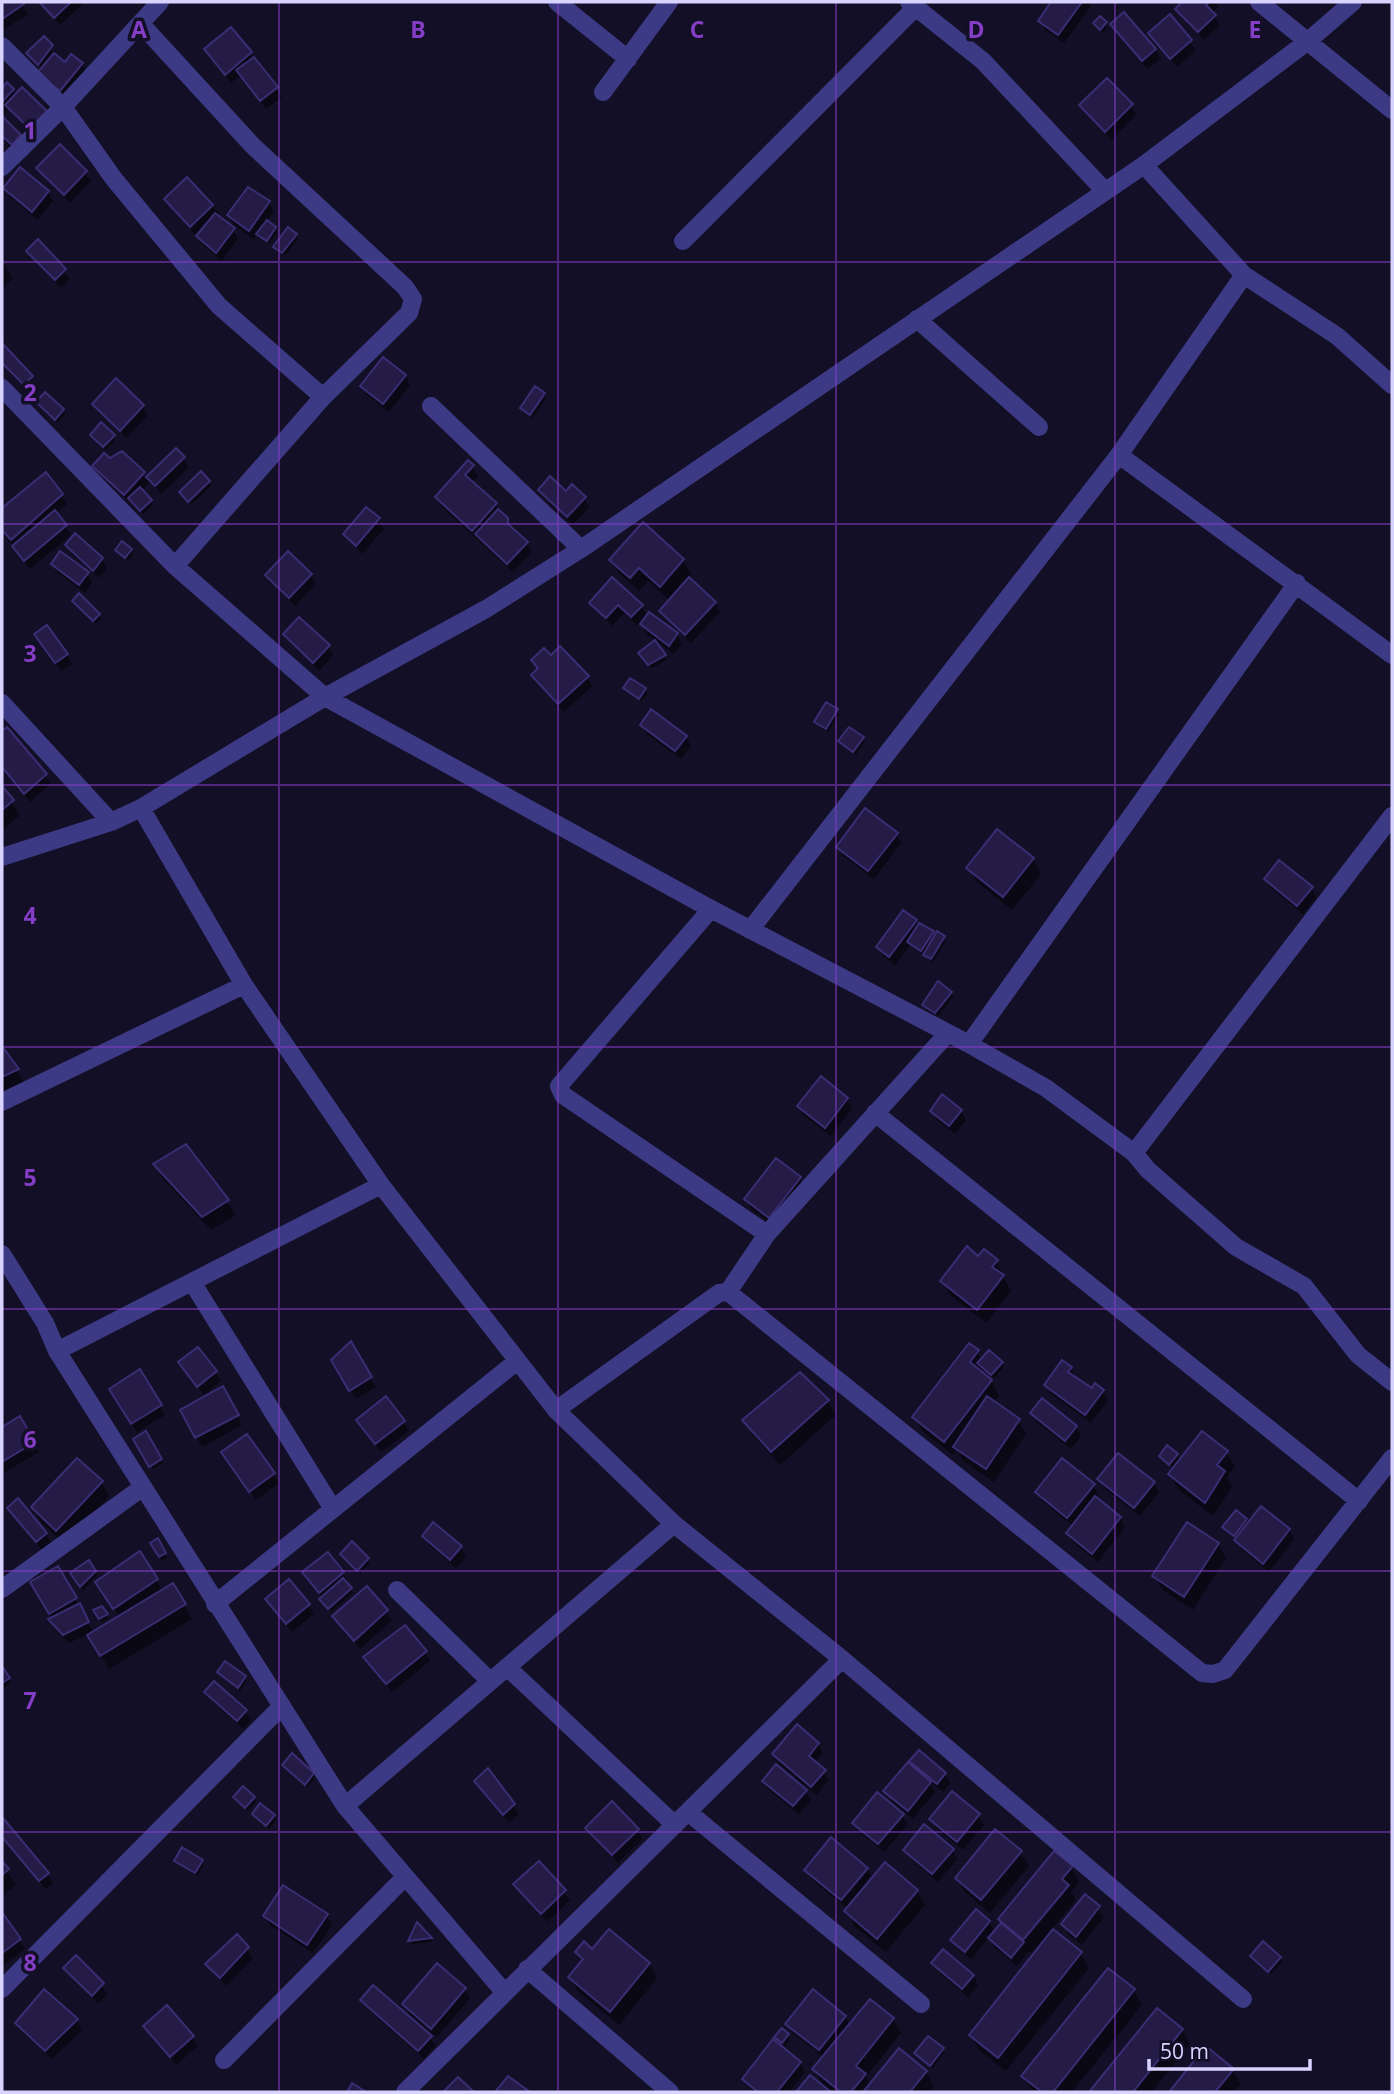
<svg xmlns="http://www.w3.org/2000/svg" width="1394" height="2094" font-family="'Open Sans',sans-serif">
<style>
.shadow{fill:#0007}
.building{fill:#241b47;stroke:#3b2d73;stroke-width:2}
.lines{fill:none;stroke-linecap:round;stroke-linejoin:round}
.street{stroke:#3d3a85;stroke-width:18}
.grid{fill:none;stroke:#843dc5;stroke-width:2;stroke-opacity:0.55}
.grid-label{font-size:23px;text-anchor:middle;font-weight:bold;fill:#843dc5;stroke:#130f26;stroke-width:7;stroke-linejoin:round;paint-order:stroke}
</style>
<rect width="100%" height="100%" fill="#130f26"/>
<path class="shadow" d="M2 2H20L28 14 2 31Z
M38 2H85L60 25Z
M1054 2H1088L1091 6 1064 43 1045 30 1040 21Z
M1185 2H1216L1219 6 1212 13 1220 25 1204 40 1178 9Z
M1169 17 1196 50 1177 67 1150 33Z
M1100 18 1108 27 1103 33 1095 24Z
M1112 24 1155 50 1160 59 1148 69Z
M230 29 282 97 266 109 241 75 231 83 206 50Z
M51 46 52 53 66 64H82L87 73 66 99 45 82 43 69 28 54Z
M1107 80 1137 114 1111 140 1081 105Z
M2 85 12 90 36 136 9 108 2 116Z
M2 119 25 145 17 153 2 139Z
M60 146 91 181 70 203 38 169Z
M5 188 48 192 53 201 38 220 10 197Z
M166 199 212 206 233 229 238 239 222 261 203 245Z
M268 202 274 211 266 222 277 232 269 244 258 233 254 239 234 225 229 216Z
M296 235 298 239 285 256 278 251 275 247Z
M38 242 70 279 61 288 28 251Z
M2 261 13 278 2 289Z
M2 346 31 377 36 386 30 393 2 365Z
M405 376 410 385 389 412 367 395 362 386Z
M544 394 546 398 533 418 524 412 522 408Z
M38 402 63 411 65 414 58 422Z
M94 404 142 406 148 415 126 438Z
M92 435 113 436 115 440 106 450Z
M176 450 189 467 161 494 151 481 141 491 153 505 143 514 100 475 95 466 122 453 147 479Z
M472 466 478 476 471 483 495 504 532 552 513 572 442 507 437 498Z
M201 473 211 486 192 504 184 496Z
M46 475 67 504 56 514 71 535 30 569 2 532V510Z
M540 490 584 498 589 507 573 525 545 499Z
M378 520 384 529 362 554 345 534Z
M123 543 133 554 128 561 120 554Z
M67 545 102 559 107 568 99 578 72 554Z
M611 560H683L691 574 687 578 715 603 720 612 691 643 661 611 670 601 648 581 639 591 620 574Z
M53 564 87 573 92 583 85 593 58 573Z
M267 575H311L316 584 295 606Z
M74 601 99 615 101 619 96 624Z
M591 603 641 606 648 617 676 634 682 643 674 654 647 634 640 622 637 625 624 613 612 626Z
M285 634 328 646 333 655 319 671Z
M42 643 67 655 72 664 61 671Z
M655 643 667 660 652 668 643 657Z
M551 657 587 677 592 686 564 712 533 675 538 670 533 660Z
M625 688 645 690 647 694 641 701Z
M837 711 839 715 828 732 819 726 816 722Z
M642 725 686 737 691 746 681 759 647 734Z
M6 730 51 784 30 802 2 768V734Z
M862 738 864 742 856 755 841 741Z
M2 789 20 815 2 831Z
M896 834 901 843 874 879 843 856 838 847Z
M1033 859 1041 874 1012 910 977 882 969 868Z
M1266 879 1311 888 1316 897 1303 914 1271 888Z
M916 921 919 927 946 941 933 962 910 945 895 965 883 956 878 947Z
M951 993 953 997 938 1016 924 1005Z
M2 1049 28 1088 2 1101Z
M821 1079 847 1099 852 1109 831 1136 804 1116 799 1106Z
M932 1111H961L966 1120 955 1134 937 1120Z
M186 1146 236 1215 211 1230 163 1179 155 1165Z
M799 1178 805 1187 774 1226 751 1209 746 1199Z
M996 1261 1011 1291 986 1323 950 1295 942 1281Z
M350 1344 376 1387 356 1399 333 1361Z
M970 1345 983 1360 989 1352 1002 1363 1004 1367 994 1378 984 1369 980 1373 991 1381 999 1395 993 1403 1018 1420 1026 1434 994 1482 963 1461 957 1450 953 1455 922 1431 914 1417Z
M198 1349 221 1381 204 1395 186 1372Z
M1071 1368 1075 1378 1092 1391H1102L1108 1400 1091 1423 1051 1394 1046 1385Z
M139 1372 165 1415 137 1432 111 1389Z
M222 1389 242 1425 202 1447 182 1410Z
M827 1401 836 1415 780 1465 753 1435 745 1421Z
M1032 1413 1076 1427 1081 1436 1071 1449 1037 1422Z
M20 1419 39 1452 2 1474V1429Z
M358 1420 404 1422 409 1431 381 1452Z
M145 1434 163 1463 153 1469 135 1440Z
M247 1436 279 1483 256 1500 228 1462Z
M1226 1452 1235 1466 1227 1477 1232 1487 1213 1516 1178 1489 1170 1474 1174 1469 1161 1456 1177 1455 1180 1461Z
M1100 1479 1154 1483 1159 1492 1140 1516 1105 1489Z
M101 1482 109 1496 65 1544 41 1522 33 1508Z
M1093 1485 1098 1494 1095 1498 1120 1518 1125 1527 1098 1562 1073 1542 1068 1533 1073 1526 1042 1501 1037 1492Z
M9 1508 46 1534 51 1543 42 1550Z
M1261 1508 1289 1530 1294 1539 1269 1572 1241 1549 1237 1539 1224 1527 1246 1520 1248 1524Z
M424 1536 461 1548 466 1557 456 1568 429 1545Z
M157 1541 167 1557 162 1560 152 1544Z
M352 1543 370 1563 360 1573 344 1558Z
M1218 1544 1226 1558 1193 1610 1163 1590 1154 1576Z
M139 1554 163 1591 173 1586 192 1619 109 1669 89 1634 69 1643 55 1629 50 1620 53 1619 33 1583 57 1569 94 1633 120 1617 103 1591Z
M327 1554 343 1573 353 1593 331 1612 304 1573Z
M89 1562 97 1576 83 1590 72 1573Z
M367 1588 392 1620 360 1649 334 1617Z
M267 1599 308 1605 314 1614 292 1632Z
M102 1609 108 1619 102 1622 95 1611Z
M425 1652 430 1661 392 1692 371 1666Z
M2 1669 11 1683 2 1689Z
M219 1672 244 1677 247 1681 240 1691Z
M207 1692 245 1711 251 1720 243 1729 212 1701Z
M818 1744 823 1753 815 1763 829 1780 817 1795 779 1764 774 1755Z
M919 1752 945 1774 950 1783 943 1792 928 1780 935 1792 913 1819 891 1800 886 1791 918 1773 912 1761Z
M284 1765 313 1774 315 1778 307 1787Z
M488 1770 519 1814 509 1823 476 1782Z
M764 1781 805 1791 811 1800 799 1814 769 1790Z
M235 1797 254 1798 256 1802 248 1811Z
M254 1814 274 1816 276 1820 269 1829Z
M902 1815 908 1824 884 1852 860 1832 854 1823Z
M978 1815 984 1825 963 1850 936 1828 931 1819Z
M3 1821 48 1874 53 1883 46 1889 4 1839Z
M587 1828 637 1830 643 1839 618 1863Z
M906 1850H952L957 1859 938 1882 911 1859Z
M1020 1852 1029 1866 990 1913 965 1892 957 1878Z
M176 1861H201L204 1865 197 1876Z
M539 1863 570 1900 547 1922 516 1885Z
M2 1864 16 1885 2 1896Z
M1071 1867 1079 1882 1071 1892 1076 1900 1051 1930 1081 1954 1089 1968 1006 2071 979 2050 971 2035 1046 1942 1043 1939 1032 1953 1029 1951 1017 1966 995 1948 989 1937 971 1960 952 1940 989 1922 995 1932 1002 1924 1000 1919Z
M867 1869 873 1879 917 1891 925 1905 886 1952 854 1926 848 1909 811 1879 806 1870Z
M1085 1896 1104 1917 1082 1945 1068 1934 1063 1925Z
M2 1915 25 1949 2 1966Z
M326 1915 332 1925 313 1953 270 1925 265 1916Z
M418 1925 431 1939 432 1942 412 1944 410 1941Z
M609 1931 649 1964 657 1978 619 2025 579 1992 570 1978 583 1963 577 1952 592 1951Z
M237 1937 253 1958 226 1986 208 1964Z
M76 1958 108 1994 98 2004 66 1968Z
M1280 1958 1282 1962 1271 1974 1255 1960Z
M933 1963 973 1976 978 1985 968 1997 939 1972Z
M465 1989 470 1998 437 2037 410 2014 405 2005Z
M1134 1991 1142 2005 1072 2092 1032 2090 1024 2076Z
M44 1992 77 2020 82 2030 52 2059 23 2033 18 2024Z
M362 2000 430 2037 435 2046 424 2059 368 2009Z
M1157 2010 1182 2030 1190 2044 1152 2092H1091Z
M845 2017 851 2026 893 2019 901 2033 866 2077 871 2085 899 2051 926 2072 934 2087 930 2092H798L810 2077 826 2090 814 2069 823 2057 793 2033 787 2024Z
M145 2026 192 2037 198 2046 176 2065Z
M788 2035 790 2039 785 2046 776 2037Z
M942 2049 944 2053 932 2069 916 2054Z
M1206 2049 1232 2070 1241 2084 1234 2092H1171Z
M800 2063 805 2072 789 2092H754L744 2079Z"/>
<path class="building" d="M2 2H23L24 4 2 19Z
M39 2H71L54 18Z
M1051 2H1082L1058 35 1038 21Z
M1182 2H1209L1206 5 1216 15 1198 32 1175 9Z
M1124 12 1156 49 1142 61 1110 24Z
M1170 14 1192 40 1170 59 1148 33Z
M1100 16 1107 22 1100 30 1093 23Z
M231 27 252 52 225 75 204 49Z
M44 36 53 45 38 65 26 53Z
M54 53 65 62 71 54 83 63 60 91 37 73Z
M254 57 278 87 260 101 236 70Z
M1107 78 1133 104 1105 132 1079 105Z
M7 82 14 89 2 102V88Z
M22 87 47 111 30 129 5 105Z
M2 116 21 135 12 145 2 136Z
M60 144 87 171 64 195 36 168Z
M20 167 49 191 32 212 3 188Z
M187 177 213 205 190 227 164 199Z
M248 187 270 201 249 231 227 215Z
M215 213 235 228 216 253 196 236Z
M267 220 276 227 267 241 256 234Z
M288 227 297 234 282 253 273 247Z
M38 239 66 269 55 280 26 251Z
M2 343 33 376 24 385 2 363Z
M383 357 406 375 383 404 360 386Z
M116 378 144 405 120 431 92 404Z
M535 386 545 393 530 415 520 408Z
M45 392 64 409 55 420 36 402Z
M101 422 115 435 103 447 90 435Z
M176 448 185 457 155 486 146 477Z
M122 451 145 472 124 495 92 466 104 453 110 458Z
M468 460 474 465 465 475 497 503 472 531 435 497Z
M201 471 210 481 188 502 179 492Z
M46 472 63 494 11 540 2 530V508Z
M550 476 566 491 572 484 586 497 567 517 538 490Z
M140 487 152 500 140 511 128 498Z
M366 507 380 518 356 546 343 534Z
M498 509 508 518V524L528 542 507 564 475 534Z
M55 510 67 525 24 561 12 546Z
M643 522 684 559 660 587 639 568 630 578 609 560Z
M75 533 103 558 93 571 65 545Z
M122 541 132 549 125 558 115 550Z
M60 551 89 572 79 585 51 564Z
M288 551 312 574 289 598 265 575Z
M612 577 643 605 631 617 618 605 606 618 589 603Z
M689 577 716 602 685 635 659 611Z
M79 593 100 614 93 621 72 601Z
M649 612 678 633 669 646 640 624Z
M299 617 330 645 313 663 283 634Z
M47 625 68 654 55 663 34 634Z
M655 640 666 655 648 665 638 653Z
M560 646 589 676 558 704 531 675 538 668 531 660 544 648 551 655Z
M630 678 646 688 639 699 623 688Z
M826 702 838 709 826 729 814 722Z
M651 709 687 736 675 751 640 725Z
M7 727 47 774 24 794 2 767V731Z
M849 727 864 737 853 752 838 741Z
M2 786 14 800 2 810Z
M865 808 898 833 868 871 836 847Z
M997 829 1034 858 1003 897 966 868Z
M1279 860 1313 887 1297 906 1264 879Z
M903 910 917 920 889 957 876 947Z
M919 923 934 931 921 951 907 942Z
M937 931 945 936 931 959 923 955Z
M938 981 952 992 935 1013 922 1005Z
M2 1046 19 1069 2 1077Z
M821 1076 848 1098 825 1128 797 1106Z
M942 1094 962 1110 949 1126 930 1111Z
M186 1144 229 1200 202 1217 153 1164Z
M776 1158 801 1177 769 1218 744 1199Z
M967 1246 978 1256 984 1249 998 1260 992 1267 1004 1275 977 1310 940 1281Z
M351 1341 372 1377 349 1391 331 1360Z
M969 1343 979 1350 970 1362 992 1380 944 1442 912 1417Z
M198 1347 217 1371 197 1387 178 1362Z
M989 1350 1003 1362 991 1375 977 1363Z
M1062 1360 1072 1367 1068 1372 1092 1388 1095 1383 1104 1390 1085 1415 1044 1385Z
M140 1369 162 1405 131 1424 109 1389Z
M800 1372 829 1400 771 1452 742 1420Z
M223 1386 239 1415 195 1438 180 1410Z
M386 1396 405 1421 375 1444 356 1420Z
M987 1396 1020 1419 986 1469 953 1447Z
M1042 1398 1077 1426 1065 1441 1030 1413Z
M20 1416 35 1442 2 1462V1427Z
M146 1431 162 1459 149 1467 133 1439Z
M1202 1431 1228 1451 1217 1465 1225 1471 1205 1503 1168 1474Z
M247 1434 275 1473 249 1492 221 1452Z
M1167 1445 1178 1454 1169 1465 1159 1456Z
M1118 1453 1155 1482 1134 1508 1097 1479Z
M77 1458 103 1481 56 1531 31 1507Z
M1062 1458 1095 1484 1067 1518 1035 1492Z
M1095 1496 1121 1517 1092 1554 1066 1533Z
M18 1498 47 1533 36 1542 7 1508Z
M1261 1506 1290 1529 1263 1564 1234 1540Z
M1236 1510 1247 1519 1234 1536 1222 1527Z
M433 1522 462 1546 450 1560 422 1536Z
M1187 1522 1219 1543 1184 1597 1152 1576Z
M158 1538 166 1553 159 1557 150 1543Z
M352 1541 369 1558 357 1571 340 1554Z
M140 1551 158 1579 113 1609 95 1582Z
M328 1552 344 1572 319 1593 302 1572Z
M89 1560 96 1571 80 1587 70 1573Z
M58 1566 77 1598 49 1614 30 1582Z
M343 1578 352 1588 328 1609 319 1599Z
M289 1579 310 1604 286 1624 265 1599Z
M173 1583 186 1604 100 1656 87 1635Z
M367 1586 388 1610 354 1641 332 1616Z
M80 1603 89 1622 63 1635 48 1619Z
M102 1606 108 1614 99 1619 93 1610Z
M405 1625 427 1651 386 1684 363 1657Z
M225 1661 246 1676 238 1688 217 1672Z
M2 1666 10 1678 2 1683Z
M214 1681 247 1710 237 1721 204 1692Z
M797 1724 819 1743 809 1756 826 1770 811 1787 772 1754Z
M919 1750 946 1773 937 1784 909 1761Z
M292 1753 314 1773 305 1785 282 1765Z
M908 1762 931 1782 908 1811 883 1791Z
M776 1764 807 1790 793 1806 762 1781Z
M488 1768 515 1804 503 1815 474 1781Z
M243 1786 255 1797 245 1808 233 1797Z
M952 1791 980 1814 957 1842 929 1819Z
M877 1792 904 1814 878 1844 852 1823Z
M612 1801 639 1829 612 1855 585 1828Z
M260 1803 275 1815 266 1826 252 1814Z
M3 1818 49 1873 39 1881 2 1837Z
M924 1824 954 1849 932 1874 903 1850Z
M995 1829 1022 1851 981 1900 955 1878Z
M831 1837 868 1868 841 1900 804 1870Z
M182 1847 203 1860 195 1873 174 1861Z
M1054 1851 1073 1866 1062 1879 1069 1885 1023 1940 998 1919Z
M2 1861 9 1869 2 1875Z
M539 1861 566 1890 541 1914 513 1884Z
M885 1862 918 1890 877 1939 844 1911Z
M283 1885 328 1914 307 1945 263 1916Z
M1085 1894 1100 1906 1076 1937 1061 1924Z
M976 1909 990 1921 965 1952 950 1940Z
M2 1912 21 1939 2 1953Z
M417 1922 432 1938 408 1941Z
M1001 1923 1024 1942 1011 1958 988 1938Z
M609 1929 650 1963 610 2012 568 1977 583 1959 575 1952 584 1941 592 1949Z
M1053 1929 1082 1952 998 2058 969 2035Z
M237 1934 249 1947 220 1978 205 1964Z
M1263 1941 1281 1957 1268 1972 1250 1956Z
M943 1949 974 1975 962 1989 931 1963Z
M76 1955 104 1983 92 1996 63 1968Z
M437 1963 466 1988 431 2029 402 2004Z
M1108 1968 1135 1989 1053 2092H1042L1021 2076Z
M373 1985 432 2036 418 2051 360 2000Z
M44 1989 78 2019 45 2051 15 2023Z
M813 1989 846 2016 819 2050 785 2024Z
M870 1999 894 2018 856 2066 866 2074 851 2092H841L812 2069Z
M167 2005 194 2036 170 2057 143 2026Z
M1157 2008 1183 2029 1133 2092H1089Z
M782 2028 789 2034 782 2043 774 2037Z
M928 2036 944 2048 930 2066 914 2053Z
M773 2039 801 2062 777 2092H758L742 2079Z
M1206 2046 1234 2069 1215 2092H1169Z
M899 2048 927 2071 910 2092H863Z
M810 2075 831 2092H796Z
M508 2076 530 2092H495Z
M458 2077 474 2092H443Z
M352 2083 366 2092H347Z"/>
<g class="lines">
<path class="street" d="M557 2 628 59
M909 2 983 61 1104 190
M1259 2 1392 110
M141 24 252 145 405 287 413 299 409 313 323 397 175 566
M2 46 63 107 114 179 219 306 323 397
M603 92 669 2
M1144 165 1244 275 1337 336 1392 385
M2 167 63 107 160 2
M683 241 916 7
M917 319 1039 427
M2 388 175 566 325 697 711 909 969 1044 1046 1088 1134 1153 1148 1170 1236 1247 1304 1286 1358 1355 1392 1382
M431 406 581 549
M1119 455 1392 655
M2 703 111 822
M141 808 244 985 381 1185 556 1410 674 1524 842 1659 1243 1999
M2 857 111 822 141 808 325 697 486 609 581 549 1144 165 1308 41 1353 2
M711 909 559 1086 563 1095 767 1234 728 1292
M750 930 1119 455 1244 275
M969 1044 1297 583
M2 1102 244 985
M875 1113 1359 1501
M1134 1153 1392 816
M767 1234 948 1033
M2 1254 45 1323 57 1351 345 1806 505 1993
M192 1282 333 1509
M57 1351 381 1185
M556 1410 719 1293 728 1292 1202 1673 1213 1674 1225 1670 1392 1458
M2 1589 143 1487
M397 1590 490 1681
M215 1604 516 1362
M507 1667 675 1825
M345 1806 674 1524
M688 1812 921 2004
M527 1969 670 2092
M2 1989 282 1706
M224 2060 405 1877
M405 2092 842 1659"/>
</g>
<path class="grid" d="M279 2V2092M558 2V2092M836 2V2092M1115 2V2092M2 262H1392M2 524H1392M2 785H1392M2 1047H1392M2 1309H1392M2 1571H1392M2 1832H1392"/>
<g class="grid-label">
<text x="139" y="38">A</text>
<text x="418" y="38">B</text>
<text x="697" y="38">C</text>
<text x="976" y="38">D</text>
<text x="1255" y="38">E</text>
<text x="30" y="139">1</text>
<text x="30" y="401">2</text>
<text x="30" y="662">3</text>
<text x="30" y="924">4</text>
<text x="30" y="1186">5</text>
<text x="30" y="1448">6</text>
<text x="30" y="1709">7</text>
<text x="30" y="1971">8</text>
</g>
<rect width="1394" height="2094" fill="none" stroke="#d9d4ff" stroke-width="7"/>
<path d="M1149 2059v10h161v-10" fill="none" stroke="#d9d4ff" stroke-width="3.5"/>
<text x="1160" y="2059" font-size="21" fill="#d9d4ff" stroke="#130f26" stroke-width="5" paint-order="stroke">50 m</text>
</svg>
